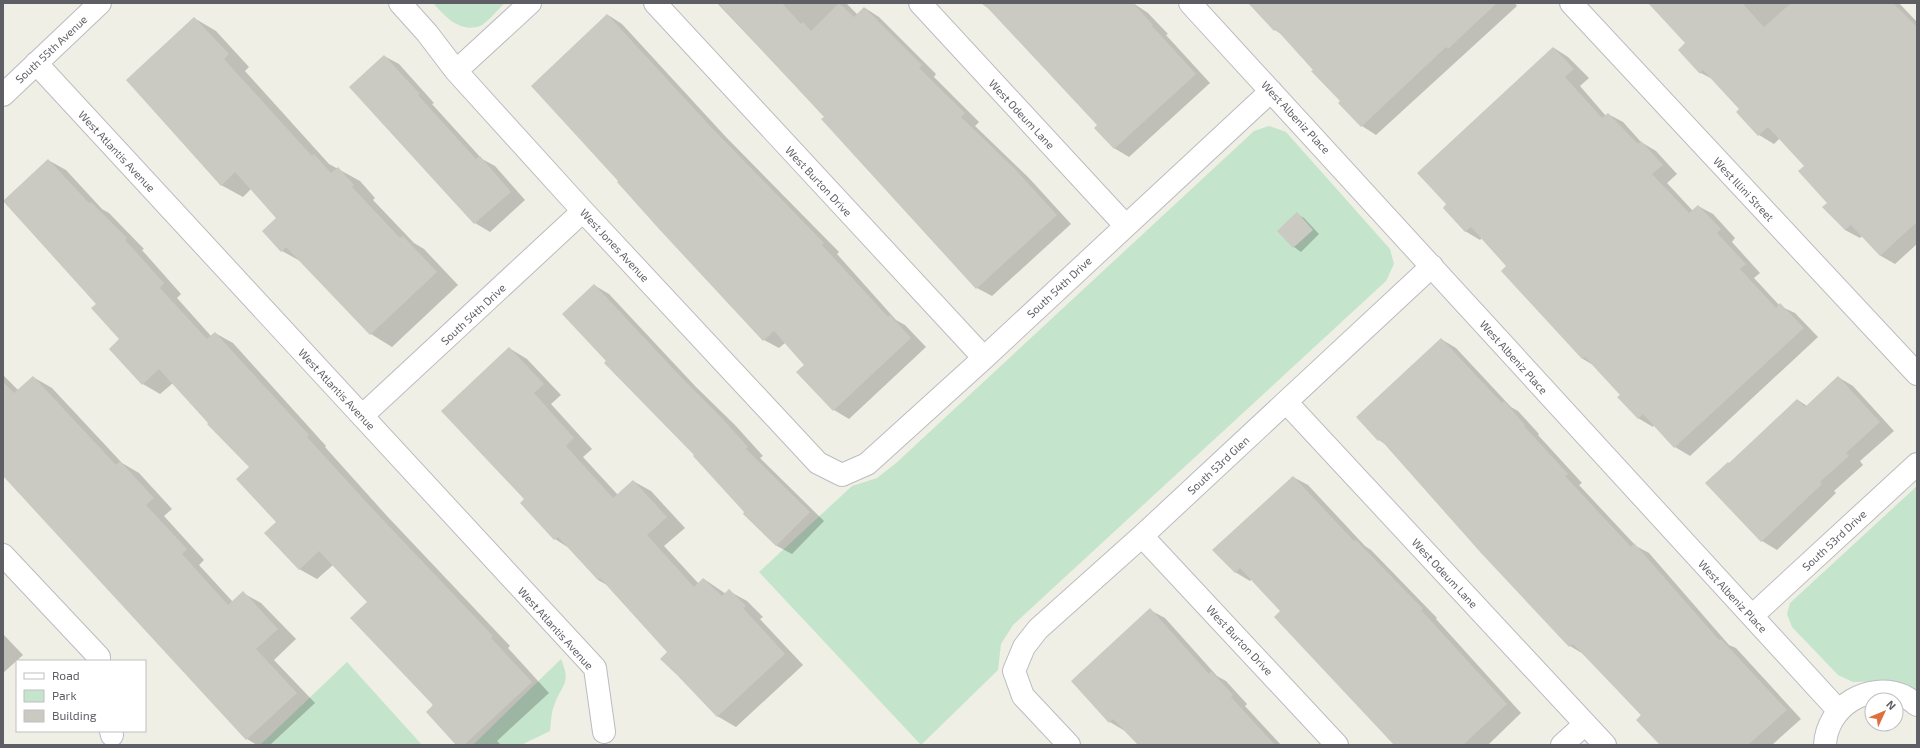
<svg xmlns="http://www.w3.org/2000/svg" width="1920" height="748" font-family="'Exo 2',sans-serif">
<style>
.green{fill:#c4e4cc}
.shadow{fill:#0003}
.building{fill:#cac9c2}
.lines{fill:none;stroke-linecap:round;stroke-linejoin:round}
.minor-casing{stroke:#bbbcc1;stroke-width:24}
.minor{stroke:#fff;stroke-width:22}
.labels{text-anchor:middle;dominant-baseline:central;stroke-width:3;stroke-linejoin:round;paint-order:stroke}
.street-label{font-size:11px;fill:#5e5f65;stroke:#fff}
</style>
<rect width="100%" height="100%" fill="#efefe6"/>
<path class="green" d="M433 3H505C499 8 486 24 480 26 459 33 445 16 433 3Z
M1269 126 1286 132 1390 249 1394 264 1386 281 1013 625 1001 644 998 670 921 745 759 572 852 486 877 478 895 464 1254 131Z
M1917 486V693L1888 681 1853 682 1838 675 1792 627 1787 614 1790 603Z
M561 659C572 685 561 684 554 706 551 713 551 723 550 731L521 745H473Z
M347 662 422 745H260Z"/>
<path class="shadow" d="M717 3H846L858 15 865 8 879 17 936 74 934 77 979 122 975 126 1029 178 1071 224 992 296 977 288 825 117Z
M981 3H1133L1148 13 1168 34 1166 35 1210 83 1129 157 1114 148 1099 125 992 11Z
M1253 3H1515L1517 6 1376 135 1362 126 1314 70 1281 34 1275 30 1254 8Z
M1651 3H1899L1917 22V244L1895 264 1881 256 1862 236 1860 238 1845 230 1824 207 1829 203 1805 166 1780 138 1774 144 1759 135 1737 112 1740 109 1714 80 1701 73 1686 43Z
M608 15 622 24 725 136 839 252 837 254 896 320 905 325 926 347 849 419 834 410 805 365 785 343 779 348 764 340Z
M194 18 216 31 249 67 245 71 329 164 360 181 375 198 373 200 414 243 424 249 458 285 392 347 371 334 302 262 282 251 277 218 251 189 243 197 221 185Z
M1554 48 1568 57 1589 78 1580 86 1606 116 1608 114 1623 122 1641 142 1656 151 1677 174 1667 183 1693 211 1698 206 1713 214 1735 238 1732 242 1760 273 1754 278 1780 306 1795 313 1818 337 1690 456 1675 447 1654 425 1653 427 1638 418 1621 395 1593 365 1583 359 1503 271 1508 266 1482 238 1480 240 1465 231Z
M384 56 399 64 434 103 432 104 482 159 495 166 525 200 490 232 475 223 350 87Z
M48 160 66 170 102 209 109 213 144 249 142 250 181 294 177 298 211 336 215 333 233 343 326 446 325 447 387 516 510 646 508 648 549 693 497 741 501 745H458L368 602 333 565 317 579 299 569 250 467 173 383 160 394 143 384 121 339Z
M1297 214 1304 218 1319 234 1301 252 1294 247 1278 231Z
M594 285 609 294 696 387 735 425 763 456 760 458 824 521 792 554 777 546 744 514 746 512 695 455 607 362Z
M1441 339 1456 348 1511 407 1518 411 1539 434 1538 435 1582 483 1579 485 1636 546 1649 553 1729 645 1736 648 1801 719 1772 745H1664L1642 716 1585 655 1570 646 1482 552 1385 444 1379 440Z
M509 348 527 359 561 395 551 404 592 449 583 457 618 495 633 481 651 491 685 528 664 546 699 584 704 579 726 594 729 591 747 601 763 617 760 619 803 665 736 727 717 716 668 652 607 585 598 580 569 548 555 539 525 499Z
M3 375 19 391 33 377 52 388 122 463 139 473 172 509 164 516 204 560 199 565 233 602 243 593 261 603 296 639 274 660 315 703 270 745H257L247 739 3 473Z
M1838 377 1853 386 1894 431 1860 461 1863 465 1834 491 1836 493 1777 550 1762 541 1707 483 1730 464 1798 400 1807 406Z
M1293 477 1308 485 1365 546 1371 550 1437 618 1436 619 1521 713 1488 745H1395L1276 617 1281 611 1252 579 1250 581 1235 572Z
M1150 610 1165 618 1217 676 1226 681 1247 704 1245 706 1281 745H1139L1125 731 1110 722 1072 681Z
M3 634 23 655 3 673Z"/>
<path class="building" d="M718 3H782L801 24 803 22 811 31 839 3 854 17 864 7 922 65 919 68 965 113 961 117 1014 168 1057 215 976 289 821 119 824 117Z
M983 3H1133L1153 25 1152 26 1196 74 1114 149 1094 128 1097 125Z
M1248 3H1497L1448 49 1446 47 1361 127 1338 103 1340 101 1311 71 1313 70 1276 29 1274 31Z
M1648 3H1742L1764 27 1791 3H1893L1917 27V222L1880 256 1851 225 1845 230 1822 207 1827 203 1798 171 1804 166 1768 127 1758 136 1736 112 1739 109 1703 70 1700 74 1678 50 1685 43Z
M607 14 711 127 824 243 822 245 888 317 890 315 911 338 833 411 796 372 804 365 774 331 763 341 659 229 617 182 618 181 531 86Z
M194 17 229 54 224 59 312 156 314 154 331 173 338 167 354 185 352 187 400 238 403 236 437 272 370 335 286 247 281 252 262 231 276 218 235 172 221 186 126 80Z
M1553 47 1574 69 1565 77 1602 118 1608 113 1638 144 1641 141 1663 165 1652 174 1689 213 1698 205 1721 229 1717 233 1746 264 1740 269 1776 308 1780 303 1804 328 1674 448 1643 414 1638 419 1617 397 1620 395 1585 357 1582 359 1501 271 1506 266 1471 227 1465 232 1443 208 1446 204 1417 173Z
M384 55 420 94 418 95 476 159 480 156 511 192 474 224 349 87Z
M48 159 89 203 91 202 127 238 125 240 164 283 160 288 207 339 215 332 309 435 307 437 369 505 493 636 491 638 532 682 464 745H456L426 712 433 705 350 618 367 602 319 551 299 570 264 533 276 522 236 479 249 467 207 424 208 423 159 369 142 385 109 349 119 339 91 308 96 304 3 201Z
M1297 212 1313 230 1293 248 1277 231Z
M594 284 681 377 720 416 748 447 746 449 810 512 776 546 743 514 744 512 693 456 694 455 604 363 606 361 562 314Z
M1441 338 1502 403 1504 401 1525 425 1524 426 1568 474 1565 476 1631 547 1634 543 1719 640 1721 639 1787 710 1748 745H1660L1636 720 1641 715 1573 644 1569 647 1481 553 1380 439 1378 441 1356 417Z
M509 347 544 384 534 393 574 438 566 446 613 498 633 480 667 517 647 535 694 587 703 578 722 596 729 589 746 606 743 608 785 654 717 717 677 675 660 659 667 652 600 578 598 580 558 537 554 540 520 503 524 499 441 411Z
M33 376 116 465 120 461 154 498 146 505 187 549 182 554 228 605 243 591 278 629 256 649 297 693 246 740 3 476V382L14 393Z
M1838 376 1880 422 1846 453 1849 456 1820 482 1822 484 1761 542 1705 483 1728 462 1729 463 1797 399 1805 407Z
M1293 476 1354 541 1356 540 1423 609 1421 610 1507 704 1463 745H1394L1274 617 1280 611 1240 568 1235 573 1212 550Z
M1150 608 1209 674 1211 671 1233 695 1231 697 1275 745H1138L1113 719 1109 723 1071 681Z"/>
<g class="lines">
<g class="minor-casing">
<path id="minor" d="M400 3 427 33 456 71 583 211 818 463 842 475 867 464 984 358 1271 91
M655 3 984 358
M920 3 1125 225
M1190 3 1838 710
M1571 3 1917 374
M36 63 595 668 604 732
M456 71 530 3
M3 95 100 3
M1286 402 1605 745
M362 416 583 211
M1142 536 1337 745
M3 555 99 657V661
M1752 616 1917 464
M111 731 112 735
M1069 745 1023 696 1014 671 1024 647 1038 629 1142 536 1432 266
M1562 745 1585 724
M1825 745C1827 706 1868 681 1904 696 1908 698 1913 702 1917 705"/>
</g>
<use href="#minor" class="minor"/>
</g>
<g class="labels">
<g class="street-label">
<text transform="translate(51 49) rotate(-43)">South 55th Avenue</text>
<text transform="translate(1022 114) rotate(47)">West Odeum Lane</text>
<text transform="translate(1296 117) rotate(47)">West Albeniz Place</text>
<text transform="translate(117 151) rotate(47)">West Atlantis Avenue</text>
<text transform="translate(819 181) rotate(47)">West Burton Drive</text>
<text transform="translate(1744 189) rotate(47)">West Illini Street</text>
<text transform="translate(615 245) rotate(47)">West Jones Avenue</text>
<text transform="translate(1059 287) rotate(-43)">South 54th Drive</text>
<text transform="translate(473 314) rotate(-43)">South 54th Drive</text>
<text transform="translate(1514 357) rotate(48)">West Albeniz Place</text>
<text transform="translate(337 389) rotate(47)">West Atlantis Avenue</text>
<text transform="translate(1218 465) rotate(-43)">South 53rd Glen</text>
<text transform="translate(1834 540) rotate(-43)">South 53rd Drive</text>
<text transform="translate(1445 573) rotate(47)">West Odeum Lane</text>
<text transform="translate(1733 596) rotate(47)">West Albeniz Place</text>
<text transform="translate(556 628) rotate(48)">West Atlantis Avenue</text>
<text transform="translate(1240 640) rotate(47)">West Burton Drive</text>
</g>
</g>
<rect width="1920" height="748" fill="none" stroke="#5e5f65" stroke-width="8"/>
<rect x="16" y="660" width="130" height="72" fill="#ffffff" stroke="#bfbfc1"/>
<rect x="24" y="673" width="20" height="6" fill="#ffffff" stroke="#bfbfc1"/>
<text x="52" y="680" font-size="12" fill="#5e5f65">Road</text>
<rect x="24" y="690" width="20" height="12" fill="#c4e4cc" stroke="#bfbfc1"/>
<text x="52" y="700" font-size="12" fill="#5e5f65">Park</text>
<rect x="24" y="710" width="20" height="12" fill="#cac9c2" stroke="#bfbfc1"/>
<text x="52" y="720" font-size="12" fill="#5e5f65">Building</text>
<g transform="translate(1884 712) rotate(46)"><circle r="19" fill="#ffffff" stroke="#bfbfc1"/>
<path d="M0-3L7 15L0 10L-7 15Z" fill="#de703d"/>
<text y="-6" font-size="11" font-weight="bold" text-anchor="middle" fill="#5e5f65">N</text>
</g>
</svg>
